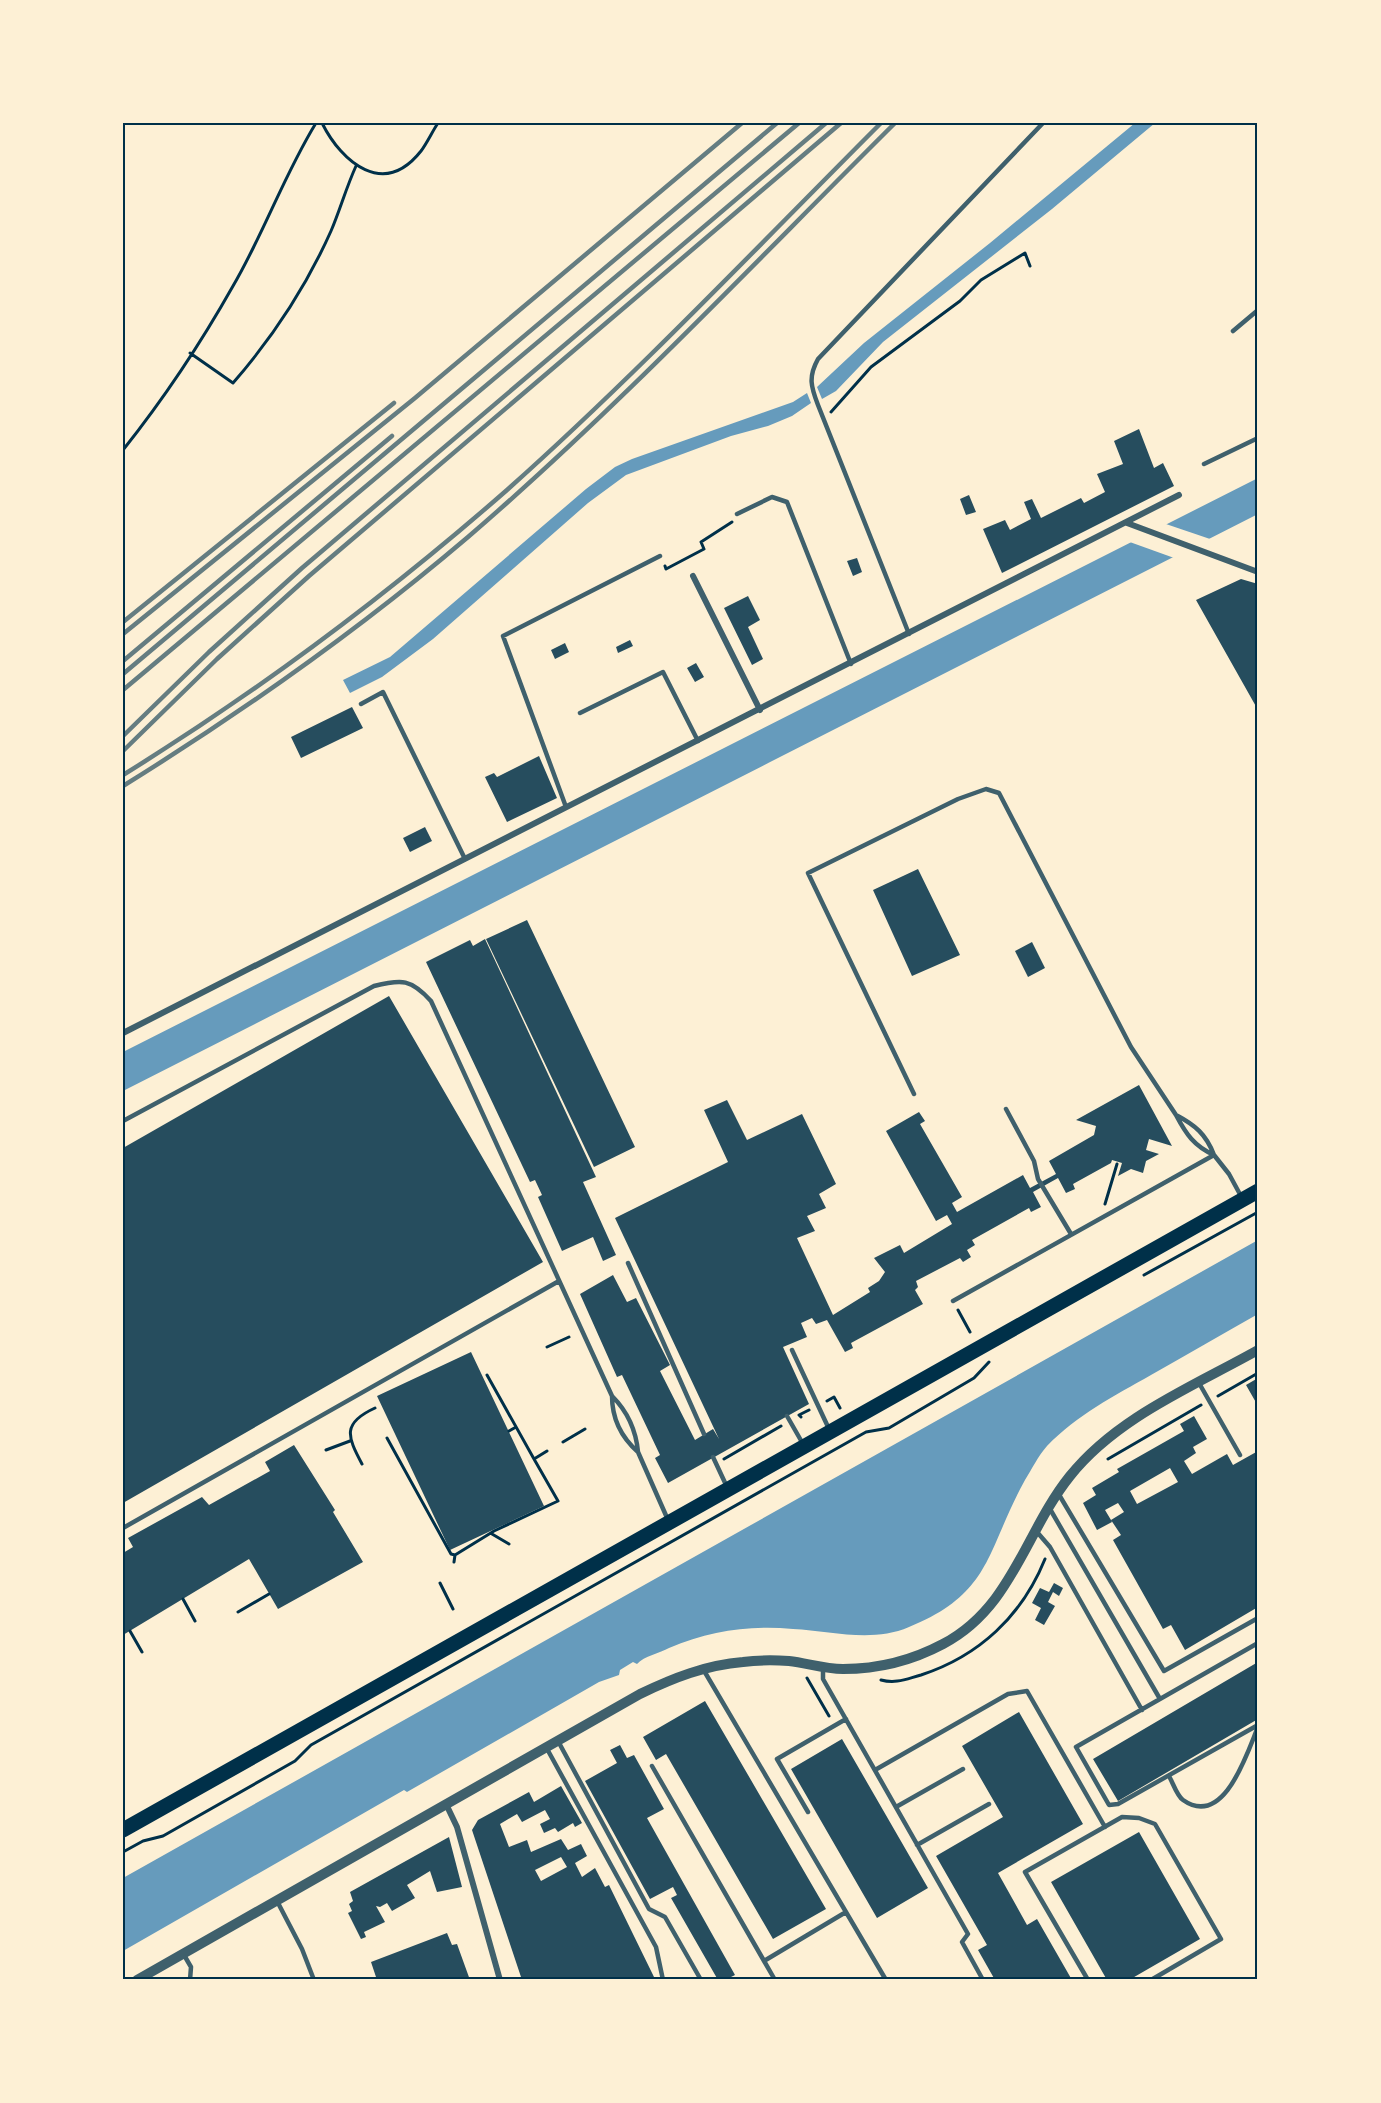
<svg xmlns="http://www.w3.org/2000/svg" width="1381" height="2103" font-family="Quicksand,sans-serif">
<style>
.water{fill:#669bbc}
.pier{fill:#fdf0d5}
.building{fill:#264d5e;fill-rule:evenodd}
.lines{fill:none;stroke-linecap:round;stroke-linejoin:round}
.path{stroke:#003049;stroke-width:3}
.service{stroke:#3f606c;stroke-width:4.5}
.minor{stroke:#3f606c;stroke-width:6}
.tertiary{stroke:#3f606c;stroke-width:10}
.primary{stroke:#003049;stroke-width:15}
.rail{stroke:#657d81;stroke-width:4.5}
.neatline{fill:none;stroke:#003049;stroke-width:2}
</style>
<rect width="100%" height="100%" fill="#fdf0d5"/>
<path class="water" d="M1135 123H1155L1052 209 883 342 836 391 822 399 817 387 864 343 990 243Z
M807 393 811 403 792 416 768 426 731 436 626 475 588 503 433 639 382 677 350 693 343 680 390 657 586 489 615 467 632 459 793 402Z
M1258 478V514L123 1091V1052Z
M1258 1240V1314C1222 1334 1187 1355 1151 1375 1114 1396 1077 1415 1047 1446 1038 1456 1032 1469 1025 1480 986 1550 993 1593 909 1627 872 1643 831 1631 793 1629 749 1625 710 1631 669 1648 660 1653 644 1656 637 1664L633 1662 620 1670 619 1675 599 1682 407 1792 404 1790 123 1951V1878Z"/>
<path class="pier" d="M1163 523 1213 540 1177 559 1127 541Z"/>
<path class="building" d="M1139 429 1154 468 1163 463 1174 486 1002 573 983 529 1005 520 1010 530 1031 519 1024 502 1032 499 1041 518 1081 498 1084 503 1105 492 1097 474 1123 464 1114 441Z
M969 495 976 512 966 515 960 499Z
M857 558 862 572 853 576 847 561Z
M1241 579 1258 584V710L1196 600Z
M748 596 760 620 748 627 763 659 752 665 724 608Z
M630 640 633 646 618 653 616 647Z
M565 643 569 652 555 659 551 650Z
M696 663 704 677 695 682 687 668Z
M352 707 363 728 301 758 291 737Z
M539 756 557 798 507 822 485 777 494 773 497 777Z
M425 827 432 841 410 852 403 838Z
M918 869 960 955 912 976 873 890Z
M527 920 635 1147 594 1167 486 939Z
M485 939 596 1177 583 1182 616 1255 603 1261 593 1237 562 1251 538 1197 542 1195 535 1180 530 1182 426 962 470 940 473 946Z
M1032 942 1045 968 1028 977 1015 951Z
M389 996 543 1262 123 1503V1148Z
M1139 1085 1172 1146 1149 1139 1146 1150 1159 1154 1146 1161 1143 1173 1131 1169 1118 1176 1122 1163 1112 1160 1111 1163 1073 1184 1075 1189 1066 1193 1058 1178 1033 1192 1041 1207 1031 1212 1029 1208 972 1240 975 1245 967 1250 971 1257 963 1262 960 1258 916 1281 918 1287 915 1290 923 1304 851 1343 853 1348 845 1352 827 1320 816 1324 812 1318 801 1323 807 1337 783 1347 809 1404 668 1483 655 1458 660 1455 622 1375 617 1377 580 1294 613 1275 627 1302 636 1298 670 1365 660 1371 695 1440 713 1429 719 1439 615 1218 728 1162 704 1110 727 1100 747 1140 802 1114 836 1184 819 1194 826 1208 807 1216 815 1231 797 1238 833 1315 870 1292 868 1288 879 1281 885 1272 874 1258 900 1245 904 1253 952 1224 947 1215 936 1221 886 1131 919 1112 925 1121 920 1124 962 1197 952 1203 957 1212 1023 1175 1030 1188 1056 1174 1049 1161 1094 1135 1096 1126 1076 1120Z
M471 1352 544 1506 450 1550 377 1396Z
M1258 1378V1406L1246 1385Z
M1194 1416 1207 1439 1193 1447 1196 1453 1184 1461 1192 1474 1227 1454 1233 1465 1258 1451V1607L1185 1650 1171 1625 1163 1629 1113 1540 1121 1535 1111 1520 1124 1512 1118 1503 1105 1510 1111 1520 1112 1522 1097 1530 1083 1503 1096 1495 1092 1488 1119 1472 1117 1469 1184 1431 1180 1424ZM1170 1468 1178 1482 1137 1504 1130 1491Z
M294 1445 335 1510 333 1512 363 1562 278 1609 249 1559 123 1635V1553L133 1547 128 1538 202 1497 209 1505 270 1471 265 1462Z
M1054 1583 1063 1588 1059 1596 1053 1592 1048 1602 1055 1606 1044 1625 1035 1620 1041 1608 1032 1603 1040 1588 1049 1592Z
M1258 1662V1719L1118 1801 1093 1759Z
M705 1701 826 1909 773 1939 666 1754 656 1760 643 1737Z
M1019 1712 1083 1824 998 1873 1027 1925 1037 1919 1072 1980H995L978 1950 987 1945 936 1856 1003 1817 962 1746Z
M842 1739 928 1888 877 1918 791 1769Z
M620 1745 627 1758 634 1755 664 1809 647 1818 735 1975 725 1980H718L671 1898 677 1895 673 1887 650 1899 585 1781 617 1763 610 1750Z
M561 1786 582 1823 575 1827 573 1823 558 1832 555 1828 544 1833 540 1824 550 1819 545 1810 522 1822 517 1814 500 1824 509 1847 527 1840 531 1852 561 1839 568 1850 581 1844 587 1856 575 1863 582 1877 595 1868 605 1887 609 1885 654 1977 645 1980H522L472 1830 478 1820 529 1792 534 1802ZM561 1857 567 1867 541 1881 535 1870Z
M1139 1832 1200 1939 1129 1980H1107L1051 1882Z
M449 1837 462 1887 437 1892 430 1871 407 1885 415 1898 392 1911 387 1903 380 1907 376 1906 385 1922 364 1932 366 1937 361 1939 348 1913 352 1911 349 1904 353 1901 350 1892Z
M447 1933 452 1945 457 1944 470 1980H377L371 1962Z"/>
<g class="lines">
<path class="path" d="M322 123C342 163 384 198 421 151 427 143 432 132 438 123
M190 353 233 383C273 337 306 287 331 231 340 210 346 188 356 166
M831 412 871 367 960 301 981 280 1025 253 1030 266
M123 450C162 401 202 341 233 286 264 233 284 175 316 123
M665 566 666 569 704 549 701 542 732 522
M1105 1204 1117 1164
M1144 1275 1258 1212
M958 1310 970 1332
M547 1347 569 1337
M487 1375 534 1459 547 1451
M1218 1396 1258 1373
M827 1401 834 1397 840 1408
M801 1417 799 1415 809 1410
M509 1431 516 1427
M387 1438 451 1554 455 1555
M563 1442 585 1429
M326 1450 350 1441
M724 1459 781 1426
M1108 1459 1201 1405
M362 1464C347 1436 342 1423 375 1408
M492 1534 509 1544
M454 1562 455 1555 494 1531 558 1501 534 1459
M440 1583 453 1609
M183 1599 195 1621
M238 1612 269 1594
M130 1631 142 1652
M807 1678 829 1716
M881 1680C896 1684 906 1679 921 1675 979 1656 1022 1616 1045 1559
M123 1852 143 1841 163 1836 295 1761 311 1745 866 1432 889 1428 974 1378 989 1362"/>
<path class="service" d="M1233 331 1258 310
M1204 464 1258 438
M737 514 772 497 787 502 851 664
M909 634 818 405C811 387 808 377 818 359L1043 123
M361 704 383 692 465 859
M580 713 663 672 698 741
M566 807 503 636 660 556
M914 1094 808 873 958 799 986 789 999 793 1131 1047 1176 1115
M1006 1109 1034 1161 1038 1179 1071 1234
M1176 1115C1195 1125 1206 1134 1214 1155 1194 1146 1186 1134 1176 1115Z
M123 1121 374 986C402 979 411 979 431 1001L612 1396
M628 1263 704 1434
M953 1301 1214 1155 1229 1174 1242 1198
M792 1350 829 1429
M1199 1383 1240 1455
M612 1396C628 1412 636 1430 638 1452 621 1437 612 1419 612 1396Z
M787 1416 803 1444
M638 1452 668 1520
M713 1457 727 1487
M1058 1493 1164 1671 1258 1618
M1050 1509 1160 1699
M123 1528 559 1281
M1037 1532 1050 1547 1142 1710
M1258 1643 1076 1747 1109 1805 1118 1804 1258 1725
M703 1669 886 1980
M823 1669V1679L968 1934 962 1942 983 1980
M558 1741 649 1909 665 1917 701 1980
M546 1747 656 1947 663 1980
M652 1766 775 1980
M875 1770 1008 1694 1027 1691 1105 1827
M1169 1776C1173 1783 1177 1796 1183 1800 1224 1829 1247 1753 1258 1727
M896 1807 963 1769
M808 1812 777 1759 846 1719
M917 1845 989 1804
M277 1901 302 1949 314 1980
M184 1955 191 1967 190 1980
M764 1961 846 1912
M1088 1980 1025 1872 1122 1817 1139 1818 1155 1824 1221 1939 1151 1980"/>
<path class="minor" d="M1127 523 1258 572
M693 576 760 710
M123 1033 1179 495
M446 1804 457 1827 500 1980"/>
<path class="tertiary" d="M137 1980 640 1694C673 1678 706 1665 743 1662 758 1660 774 1660 789 1661 807 1663 824 1669 843 1669 878 1669 913 1660 943 1644 1012 1608 1025 1532 1070 1476 1117 1417 1194 1386 1258 1350"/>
<path class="primary" d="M123 1830 1258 1191"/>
<path class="rail" d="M123 622 394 403
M123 634 415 398 742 123
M123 661 392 436
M123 674 777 123
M123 690 799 123
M123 736 209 652 302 568 826 123
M123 751 217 659 309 576 841 123
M123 775C259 691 387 595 507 490 637 374 758 246 881 123
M123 786C244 711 360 629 468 537 618 408 755 262 895 123"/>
</g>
<rect width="1381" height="2103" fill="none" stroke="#fdf0d5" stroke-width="249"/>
<rect x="124" y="124" width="1132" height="1854" class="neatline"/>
</svg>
